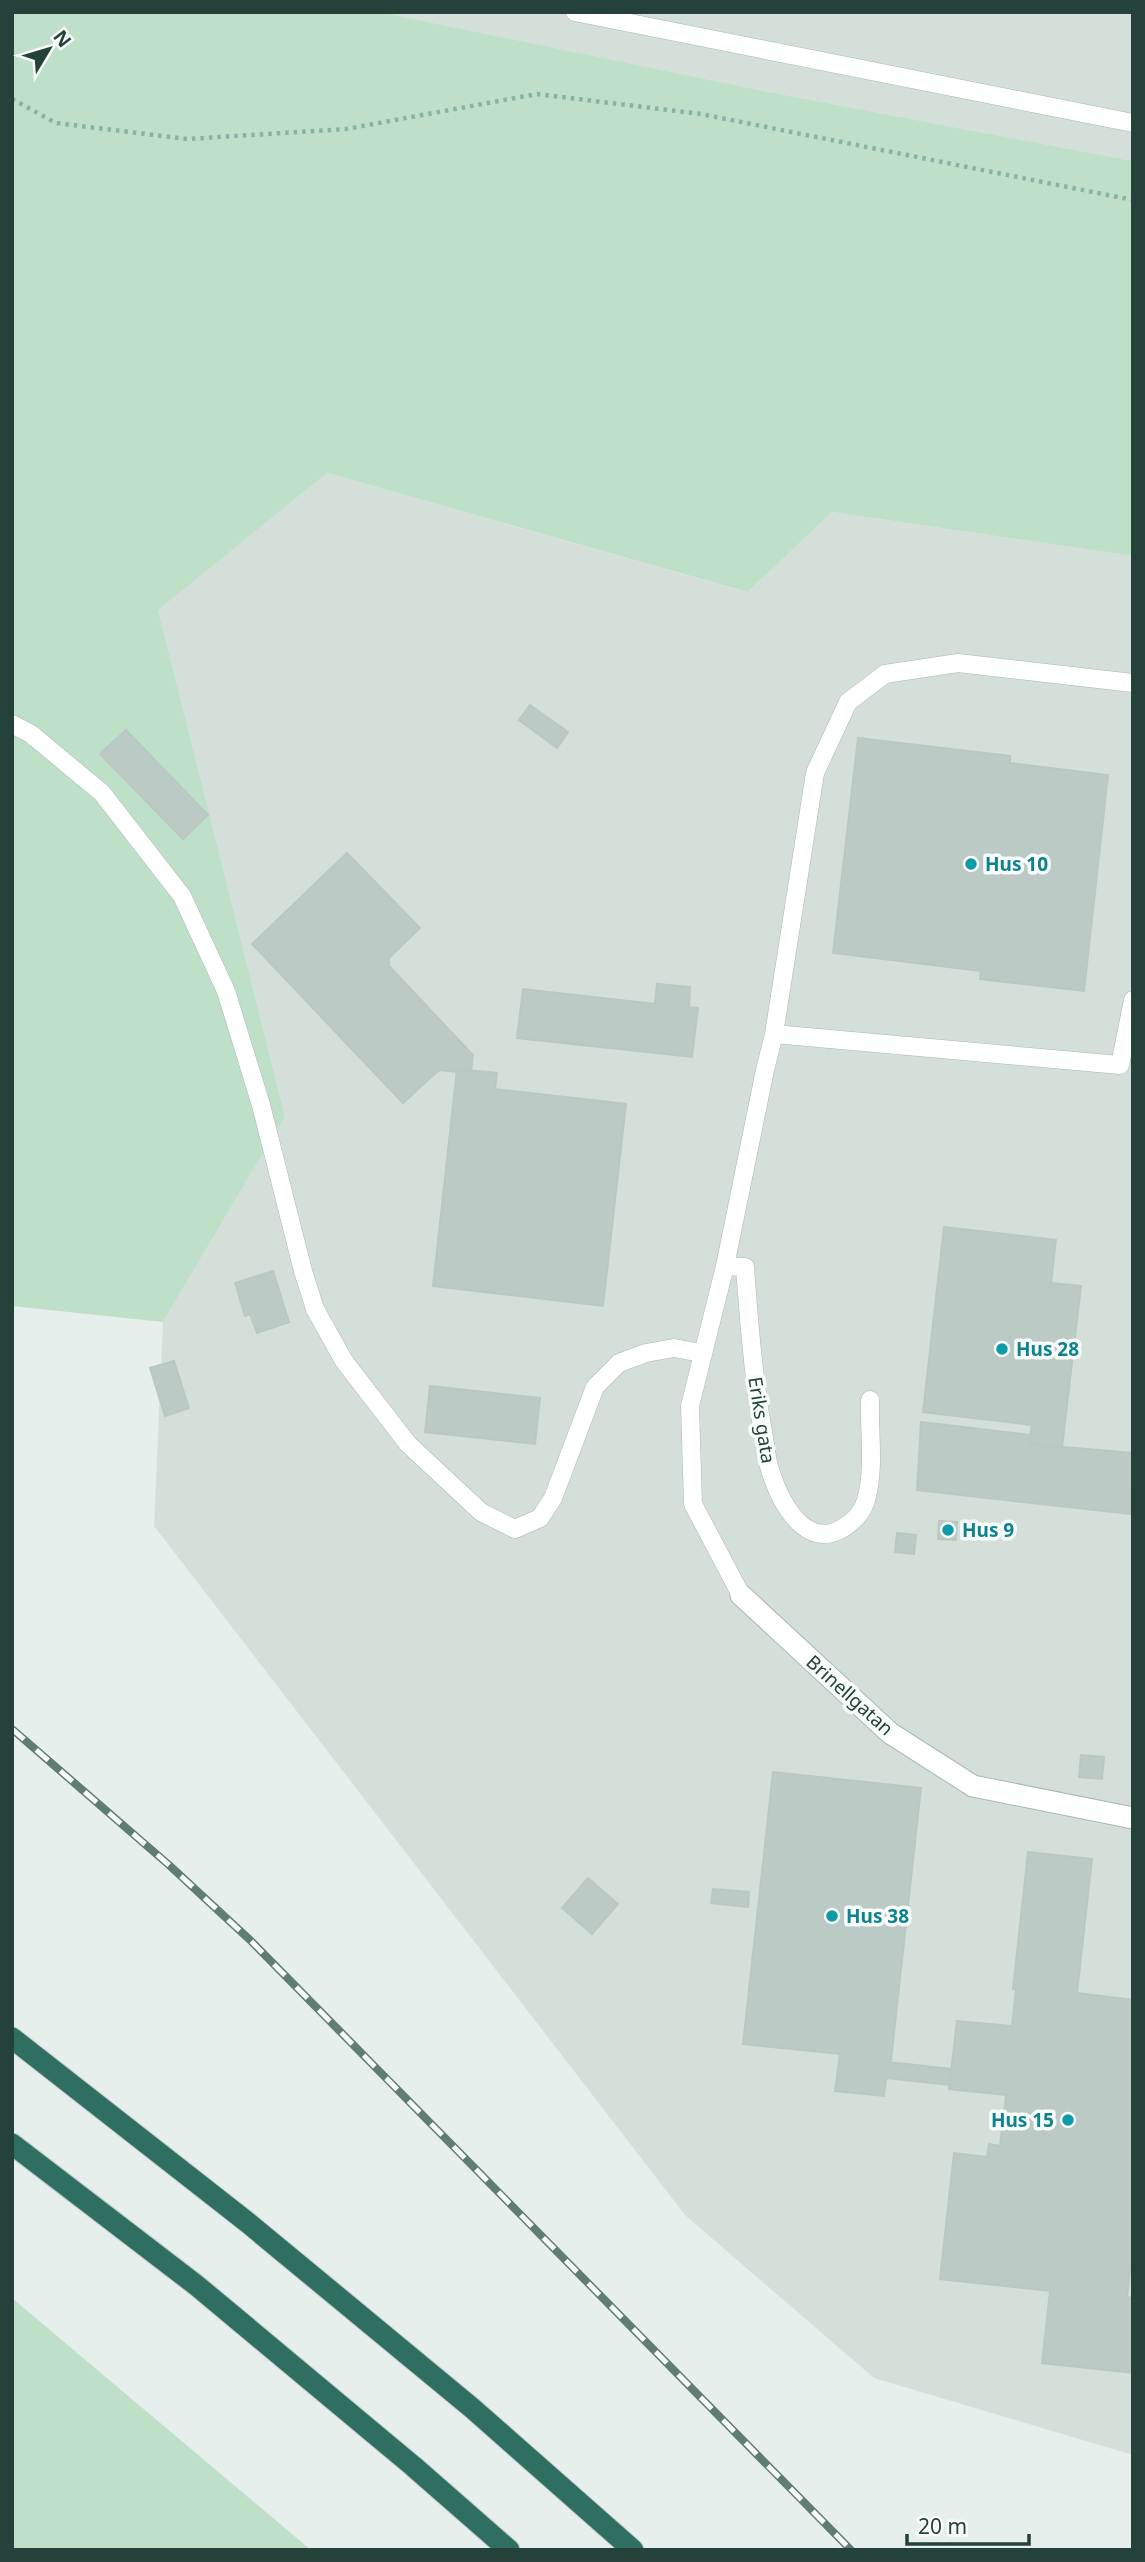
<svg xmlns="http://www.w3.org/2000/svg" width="1145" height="2562" font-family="'Noto Sans',sans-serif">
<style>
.built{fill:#d4dfda}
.green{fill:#bfe0c8}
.building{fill:#bbcac4;stroke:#b8c9c2;stroke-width:2}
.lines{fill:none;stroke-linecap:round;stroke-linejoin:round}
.service-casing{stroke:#a8b8b2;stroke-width:19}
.minor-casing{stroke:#a8b8b2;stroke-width:23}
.motorway-casing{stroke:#c2cac8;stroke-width:23}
.path{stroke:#86b3a5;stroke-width:4.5;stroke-dasharray:3.5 5;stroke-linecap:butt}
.service{stroke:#fff;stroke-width:18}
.minor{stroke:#fff;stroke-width:21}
.motorway{stroke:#2f6f62;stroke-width:21}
.rail-casing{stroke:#5f7d75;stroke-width:8}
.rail{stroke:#f7fbf9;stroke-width:5;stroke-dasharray:16;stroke-linecap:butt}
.culture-dot{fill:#0f9aa8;stroke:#f7fbf9;stroke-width:2.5}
.labels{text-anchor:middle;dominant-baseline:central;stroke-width:7;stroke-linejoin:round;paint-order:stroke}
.culture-label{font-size:19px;font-weight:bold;fill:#0d838f;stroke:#f7fbf9;text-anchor:start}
.street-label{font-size:19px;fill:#24423a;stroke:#f7fbf9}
</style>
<rect width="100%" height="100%" fill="#e6efeb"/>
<path class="built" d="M380 12H1133V161L764 91Z
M327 473 746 592 832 512 1133 556V2455L874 2378 685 2215 154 1526 163 1322 285 1116 157 610Z"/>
<path class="green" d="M12 12H380L764 91 1133 161V556L832 512 747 592 327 473 158 610 285 1116 163 1322 12 1306Z
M12 2298 311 2550H12Z"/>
<path class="building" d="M530 705 568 732 557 748 519 720Z
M126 730 208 815 183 839 100 754Z
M858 738 1010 756V763L1108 775 1084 991 980 979 981 971 833 953Z
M347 853 420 928 389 958V966L473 1055 471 1071 457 1069V1072L439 1070 403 1103 252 944Z
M657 984 690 987 689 1007 698 1008 692 1057 517 1038 523 989 655 1004Z
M457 1069 497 1073 495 1089 626 1104 603 1306 433 1286Z
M944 1227 1056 1240 1051 1283 1081 1286 1062 1448 1029 1444 1032 1425 923 1412Z
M273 1271 289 1322 257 1333 250 1314 245 1316 235 1283Z
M174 1361 189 1408 165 1416 150 1368Z
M430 1386 540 1398 535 1444 425 1432Z
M921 1422 1031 1435 1029 1444 1133 1453 1130 1514 917 1490Z
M939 1521 957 1522 956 1540 938 1539Z
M897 1533 916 1535 914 1554 895 1552Z
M1081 1755 1104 1757 1102 1779 1079 1777Z
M773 1772 921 1788 891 2060 888 2062 951 2069 949 2085 886 2078 884 2096 835 2091 840 2054 743 2044Z
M1028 1852 1092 1859 1077 1993 1133 2000V2245L1127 2297 1133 2298V2373L1042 2363 1050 2291 940 2279 954 2153 987 2157 989 2144 1000 2146 1006 2095 949 2089 957 2021 1012 2026 1016 1989H1013Z
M588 1878 618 1904 592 1934 562 1908Z
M713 1889 749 1892 748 1907 711 1903Z"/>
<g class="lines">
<g class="service-casing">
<path id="service" d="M575 12 1133 123
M1133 683 958 663 885 674 848 702 815 773 774 1034 1120 1065 1133 1000
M12 724 31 734 102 793 182 896 226 991 261 1105 303 1271 315 1309 344 1361 408 1444 481 1512 515 1529 540 1518 553 1498 595 1387 619 1363 646 1353 674 1348 701 1353
M725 1266 745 1267C749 1321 753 1374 762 1426 765 1441 766 1459 771 1473 781 1503 806 1551 843 1528 853 1522 863 1512 866 1500 875 1468 869 1433 870 1400
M741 1595 693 1504 690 1406 725 1266 765 1070 774 1034"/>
</g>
<g class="minor-casing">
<path id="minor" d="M741 1595 890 1733 973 1786 1133 1818"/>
</g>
<g class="motorway-casing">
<path id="motorway" d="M12 2038 247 2222 472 2408 633 2550
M12 2144 196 2285 413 2466 509 2550"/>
</g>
<path class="path" d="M12 99 56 123 187 139 346 129 537 94 701 114 1133 200"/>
<use href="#service" class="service"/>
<use href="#minor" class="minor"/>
<use href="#motorway" class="motorway"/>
<g class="rail-casing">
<path id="rail" d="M12 1729 169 1865 250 1940 851 2550"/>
</g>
<use href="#rail" class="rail"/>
</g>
<g class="culture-dot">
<circle cx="971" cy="864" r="7"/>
<circle cx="1002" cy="1349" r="7"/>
<circle cx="948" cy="1530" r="7"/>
<circle cx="832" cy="1916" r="7"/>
<circle cx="1068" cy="2120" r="7"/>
</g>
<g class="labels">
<g class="culture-label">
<text x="985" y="864">Hus 10</text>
<text x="1016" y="1349">Hus 28</text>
<text x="962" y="1530">Hus 9</text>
<text x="846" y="1916">Hus 38</text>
<text x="1054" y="2120" text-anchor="end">Hus 15</text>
</g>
<g class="street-label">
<text transform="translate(762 1420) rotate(81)">Eriks gata</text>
<text transform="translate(850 1695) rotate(42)">Brinellgatan</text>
</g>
</g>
<rect width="1145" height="2562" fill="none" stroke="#24423a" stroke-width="28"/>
<g transform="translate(49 49) rotate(52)" stroke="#f7fbf9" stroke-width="5" paint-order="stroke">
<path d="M0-5L12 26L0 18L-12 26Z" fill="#24423a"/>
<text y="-10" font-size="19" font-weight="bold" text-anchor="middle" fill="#24423a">N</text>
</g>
<path d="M907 2534v10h122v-10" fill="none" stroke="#24423a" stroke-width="3.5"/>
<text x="918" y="2534" font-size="21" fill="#24423a" stroke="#f7fbf9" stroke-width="5" paint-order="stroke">20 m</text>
</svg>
